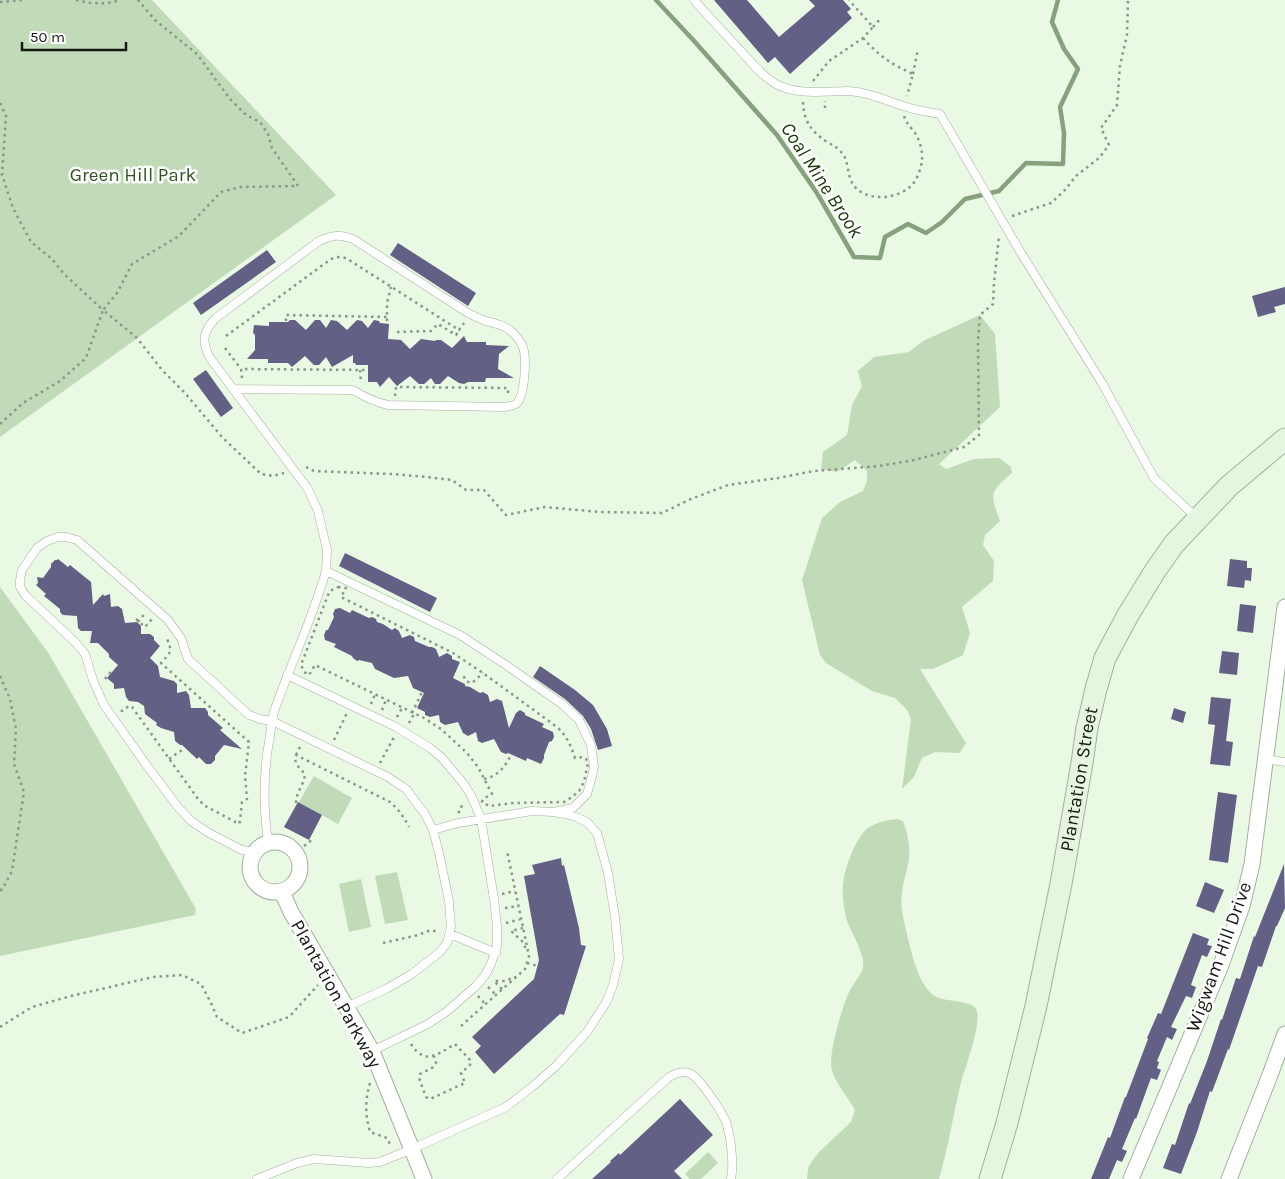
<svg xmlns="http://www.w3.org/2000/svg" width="1285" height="1179" font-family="Karla,sans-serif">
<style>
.green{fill:#c1dab8}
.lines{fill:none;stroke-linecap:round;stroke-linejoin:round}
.stream{stroke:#87a07d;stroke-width:4.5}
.building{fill:#626084}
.service-casing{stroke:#a2b09d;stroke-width:9}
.minor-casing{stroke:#a2b09d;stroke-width:17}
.secondary-casing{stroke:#a2b09d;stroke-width:23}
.path{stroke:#8b9687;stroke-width:2.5;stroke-dasharray:2.5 4;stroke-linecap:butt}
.service{stroke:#fff;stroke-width:8}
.minor{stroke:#fff;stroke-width:15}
.secondary{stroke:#e6f5e0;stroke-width:21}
.labels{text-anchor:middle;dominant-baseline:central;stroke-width:5;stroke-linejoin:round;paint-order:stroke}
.park-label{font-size:19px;fill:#305321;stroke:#fff}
.street-label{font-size:19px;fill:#141912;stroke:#fff}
.water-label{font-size:20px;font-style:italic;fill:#183a05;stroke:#fff}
</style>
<rect width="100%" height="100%" fill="#eaf9e4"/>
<path class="green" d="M0 0H152L336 195 0 437Z
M980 315 995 334 1000 407 939 464 946 469 974 459 999 458 1011 467 1012 473C989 493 990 493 1000 521L985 535 983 545 994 561 993 581 962 607 970 633 963 655 933 669H920L966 743 960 753 935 752 922 758 914 777 902 789 911 719 907 710 895 698 872 691 826 663 820 655 802 580 822 518 840 502 863 491 867 481V471L855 460 837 472 821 469 823 452 847 435 852 405 862 386 858 371 874 357 909 352 923 341Z
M0 587 49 654 196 909 195 915 0 956Z
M314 776 352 798 338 824 299 802Z
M897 819 903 821C908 833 910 846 909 858 908 870 903 881 902 892 900 905 903 917 906 930 911 950 917 982 933 995 943 1003 971 999 976 1009 979 1015 977 1024 976 1031 972 1050 965 1068 960 1086 953 1117 948 1148 939 1179H807L808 1168 812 1161 819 1152 851 1122 855 1110C848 1097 837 1085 832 1071 827 1056 843 1004 850 990 854 982 862 975 863 967 866 954 849 930 846 917 844 906 842 897 843 886 844 870 855 838 868 828 877 822 887 820 897 819Z
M397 872 408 920 385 924 375 876Z
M361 879 371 927 349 932 339 884Z
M708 1152 718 1163 701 1179H690L685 1174Z"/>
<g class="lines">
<path class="stream" d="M656 0 695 42 777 135 817 193 854 257 880 258 885 237 908 224 926 233 942 222 965 199 999 191 1026 163 1063 164 1064 133 1060 107 1078 69 1064 49 1052 22 1058 0"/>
</g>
<path class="building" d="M714 0H747L779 37 815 6 809 0H843L851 9 847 12 852 18 790 74 775 57 768 63Z
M398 243 476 293 468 306 390 255Z
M267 250 276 262 201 315 193 303Z
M1285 287V304L1274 307 1276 312 1258 317 1252 296Z
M290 320H295L306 330 315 320H320L326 328 331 320 337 321 347 330 357 320 362 321 368 328 374 320 379 321 380 323 389 324 388 339 401 340 410 349 421 339 435 341 436 340H441L452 348 464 336 467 342H486V345L509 346 499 354 498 369 514 378H486L485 382H468L464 384 459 383 448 376 440 384H435L431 378 424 384H419L410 376 397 386 389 377 380 387 377 382H368V365H356L355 363H353V355L332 367 326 357 319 365H314L305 356 292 367 288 363H268V359H247L255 350V335L253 333 254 325 269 326V322H288Z
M206 370 233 408 221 417 193 379Z
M345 553 437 598 430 612 339 566Z
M58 559 68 567 70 565 91 582 93 605 103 594 104 596 110 594 111 607 118 606 122 609 125 623 137 622 141 626V634H150L154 637V640L160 646 150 658 158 666 160 677 174 681 177 684V693L186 691 189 695 191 708H205L208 712V715L223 728 220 730 242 749 224 745 215 756V760L211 764H206L199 757 197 759 182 745H180L175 741 174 732 161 728 156 725 157 723 145 714 144 706 138 702 129 701 126 697 124 688 114 689V684L107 678 118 665 109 657V654L98 643H90L92 631H81L78 628 77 616 63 615 60 612V609L44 596 46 594 36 585 38 583 37 577 43 578 51 567V564L55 560H57Z
M1230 559 1247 561V568H1252L1251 581 1245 580 1244 588 1227 586Z
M1240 604 1256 606 1253 633 1237 631Z
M340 608 350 613 352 610 369 618 372 617 376 619 377 622 383 624 392 630 395 628 399 631 402 638 410 635 414 637 415 641 429 647H432L436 649 439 657 447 653 452 656V659L460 662 453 678 465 684V686L470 687 480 693 483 692 488 695 490 702 497 699 502 701 509 728 516 713 520 710 525 713V715L544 724 542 727 553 732 554 737 552 741 549 742 544 755V758L541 764 527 758 526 761 508 753 506 754 501 752 494 739 482 743 478 741 476 732 468 736 463 733 458 722 445 725 440 722 439 715 430 717 425 715V712L417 708 424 693 413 688 408 676 394 678 375 669 372 663 359 660 357 661 353 658 352 656 334 647 336 644 325 640 324 635 326 630H328L334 617 333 614 335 609Z
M1222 651 1239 653 1237 675 1219 673Z
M540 666 575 690 593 705 607 729 612 746 598 750 591 729 583 716 565 699 533 677Z
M1211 697 1231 699 1226 741 1233 742 1230 766 1210 764 1215 725 1208 724Z
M1174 708 1186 712 1183 723 1171 719Z
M1218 792 1237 795 1228 863 1209 860Z
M298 802 322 815 309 840 284 827Z
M561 858 562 866 564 865 579 928 581 945 586 946 564 1015 560 1014 494 1074 475 1052 481 1046 472 1037 534 979 539 960 524 876 535 874 532 865Z
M1284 864 1285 908 1277 926H1276L1262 967 1258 966 1229 1050 1228 1049 1212 1092 1210 1091 1197 1132 1181 1174 1163 1168 1172 1144 1175 1145 1189 1103 1190 1104 1207 1061 1221 1019 1222 1020 1236 978 1240 979 1254 936 1255 937Z
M1205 882 1224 890 1214 913 1196 906Z
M1193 933 1209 939 1207 945 1212 946 1207 957 1202 955 1193 979 1191 985 1196 987 1192 998 1186 996 1171 1027 1177 1029 1172 1040 1167 1037 1157 1061 1159 1062 1157 1068 1161 1070 1157 1080 1151 1078 1148 1086 1136 1119 1135 1118 1122 1149 1127 1151 1122 1162 1117 1160 1109 1179H1091L1108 1137 1110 1138 1125 1097H1126L1148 1039 1147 1038 1158 1013 1161 1014Z
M680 1099 713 1135 674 1171 682 1179H592L611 1162 610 1161 619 1153 620 1155Z"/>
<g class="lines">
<g class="service-casing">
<path id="service" d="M694 0C709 17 725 34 740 50 751 62 762 76 776 84 798 96 825 91 848 91 867 92 885 100 903 106 915 110 927 112 940 114L1021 253 1102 383 1154 478 1197 518
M233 389 353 390C364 397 375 402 388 405L505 407C508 406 513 406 516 404 525 397 526 361 524 351 523 344 518 338 514 334 506 325 497 324 486 321 480 319 474 316 468 313L353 239C338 234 333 235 319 241L216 318C203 331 201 341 210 358L308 489 318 511 327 550 326 571
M287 675 396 727 430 748 442 758 463 783 471 795 481 819 494 899 497 926V946L491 964 484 977 475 987 446 1012 428 1024 372 1051
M1265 759 1285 762
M268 842C263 806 263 772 270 736 271 726 272 716 276 706 292 661 313 617 326 571L460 635 506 665 562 704 579 720 591 745 594 767 592 776 587 794 573 808 558 811
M254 852 242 850 209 833 191 821 178 807 145 763 104 705 93 680 85 654 76 643 25 595 20 587V580L22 570 37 548 47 541 58 537H66L77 540 168 620 181 638 188 659 249 715 260 719 272 721 388 777 406 789 425 814 433 830 439 853 449 901 450 915 451 927 447 943 440 952 412 974 386 989 346 1007
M450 934 496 953
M257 1179 297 1163 314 1159 369 1163 380 1162 412 1149 506 1107 532 1087 556 1066 587 1032 607 1001 613 985 619 959 615 917 608 873 597 833 587 822 576 817 565 814 553 812 532 811 458 823 433 830
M557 1179 669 1077C676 1073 684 1070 691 1074 701 1080 724 1114 727 1125 731 1139 734 1165 731 1179"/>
</g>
<g class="minor-casing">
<path id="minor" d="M250 867a25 25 0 1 1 50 0a25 25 0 1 1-50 0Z
M282 892 291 912 372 1051 424 1179
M1131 1179 1221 965 1242 906 1252 864 1285 607
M1229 1179 1270 1075 1285 1034"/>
</g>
<g class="secondary-casing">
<g id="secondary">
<path id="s1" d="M990 1179 1007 1123 1036 1006 1061 884 1082 763 1087 728 1096 689 1105 658 1128 615 1155 571 1174 544 1229 486 1285 439"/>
</g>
</g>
<path class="path" d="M76 0C91 4 105 5 121 0
M0 2 23 0
M873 27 880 19
M863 38C879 56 891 64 913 74L907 96
M913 74 918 49
M813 81 829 61 863 38 873 27 849 0
M803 102C804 122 811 131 827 142 833 145 838 148 842 153 850 162 846 179 856 188 870 202 898 199 912 185 917 180 921 168 922 161 923 150 919 137 912 129 908 124 906 122 904 116
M0 103 6 116 2 175 13 208 31 242 52 259 64 274 103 310 117 293 132 264 179 236 221 192 240 187 298 186 272 148 268 134 260 122 246 115 230 99 197 54 155 20 138 0
M825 108V101
M1012 216 1051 203 1064 191 1076 176 1099 158 1109 145 1101 128 1117 105 1120 65 1127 35 1128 0
M286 321V315L387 317
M387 321V303L391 287
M397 332 431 331 438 324 456 335 459 330
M226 336 331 259 338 257 346 258 459 330 464 323
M225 348 241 369
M360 370 361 383
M242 378 241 369 368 370
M395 396 396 387 508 388V397
M0 424 23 403 60 381 86 358 103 310 137 338 162 370 185 393 222 437 261 474 273 476 284 473
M306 467 314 471 392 474 427 477 452 480 466 490H484L506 515 545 507 600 512 662 513 691 499 728 485 778 478 814 471 879 466 914 460 964 447 979 435 978 340 980 315 993 304 994 283 999 236
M338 587 346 588 341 597 453 653 483 673 557 727C567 736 571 746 575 758L583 757 586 759 588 763 584 782 579 791 572 797 564 802 514 803 489 806 482 802 483 799 492 794 478 767 467 753 441 729 424 718 315 665 309 675 304 672 301 665 328 595 330 591Z
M136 619 145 627 152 619
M138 622 146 612
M0 676 10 699 16 729 14 764 24 792 12 871 3 888 0 891
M464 676C465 681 467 682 472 683L483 673
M105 679 113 669
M371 704 375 694
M121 710 122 711 129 706 132 707 198 799 205 806 213 810 239 824 240 821 242 802 247 799 245 776 249 742 161 663C170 653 173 652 167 639
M382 710 386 700
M412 713 422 692
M397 717 402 708
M409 723 414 714
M334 740 347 713
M296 755 301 745
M169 759 185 748
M380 763 394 737
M484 779C498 776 504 768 511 755
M296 803C296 792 304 785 305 774 300 768 293 763 296 755L390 802C399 810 404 817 409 827
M458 813 461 810 462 803
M304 846 313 839
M502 894 515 891
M505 908 519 906
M506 923 521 919
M523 928 511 931 522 941 526 949
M383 943 418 935 431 930 438 932
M527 963 538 966
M488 987 496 995
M502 989 494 981H505L515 977
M478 996 485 1004
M461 1026 525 969 529 956 507 851
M0 1027 32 1007 71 996 153 977 182 975 201 984 211 1003 217 1017 242 1033 289 1017 318 985
M411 1044C425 1066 438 1054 455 1044L471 1061 470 1065 461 1073 465 1083 430 1099 426 1097 419 1078 420 1074 432 1068 436 1063 434 1056
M370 1083C365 1100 365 1114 370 1132L387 1138 391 1146"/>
<use href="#service" class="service"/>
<use href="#minor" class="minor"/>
<use href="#secondary" class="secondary"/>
</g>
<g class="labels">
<g class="park-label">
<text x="133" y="175">Green Hill Park</text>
</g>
<g class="street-label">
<text stroke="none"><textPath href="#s1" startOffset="410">Plantation Street</textPath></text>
<text transform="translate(1219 957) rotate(-70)">Wigwam Hill Drive</text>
<text transform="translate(336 994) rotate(61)">Plantation Parkway</text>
</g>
<g class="water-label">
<text transform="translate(822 180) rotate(57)">Coal Mine Brook</text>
</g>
</g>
<path d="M22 42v8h104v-8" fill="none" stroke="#141912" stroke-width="2.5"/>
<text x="30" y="42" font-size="15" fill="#141912" stroke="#ffffff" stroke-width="4" paint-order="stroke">50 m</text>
</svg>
